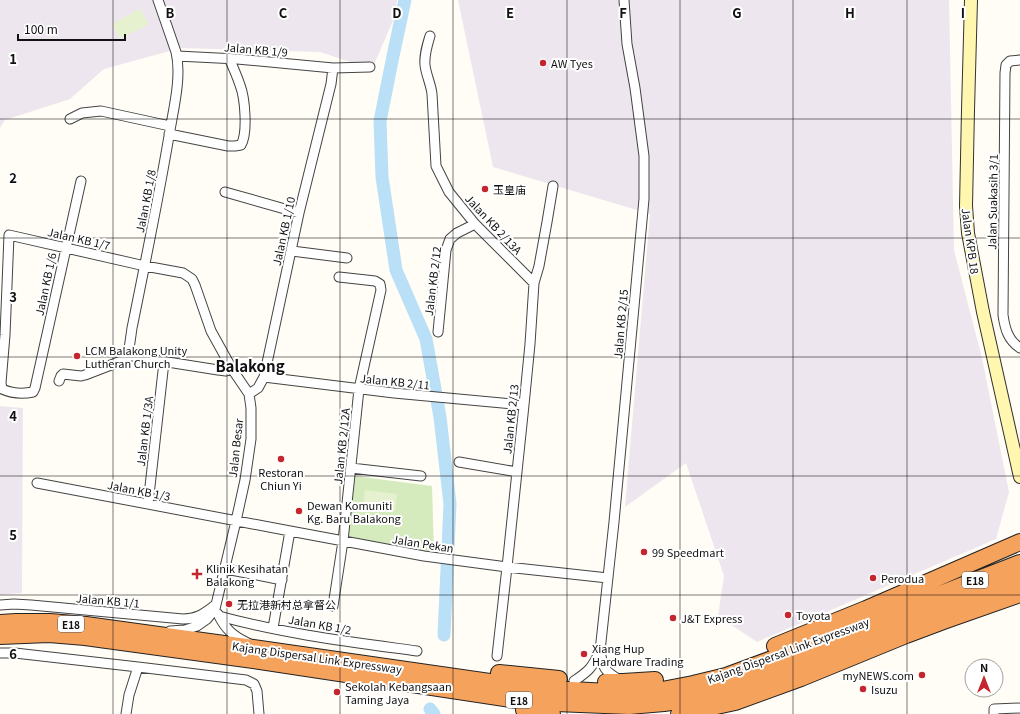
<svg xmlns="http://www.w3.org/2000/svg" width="1020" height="714" font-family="Georgia,'Noto Sans SC',serif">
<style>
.industrial{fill:#eee6ef}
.green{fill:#d5ebbd}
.pitch{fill:#e6f2cf}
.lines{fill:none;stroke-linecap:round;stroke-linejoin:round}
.river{stroke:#b9e0f7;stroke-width:13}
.street-casing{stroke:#444;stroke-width:11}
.secondary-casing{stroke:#333;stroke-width:14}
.highway-casing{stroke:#222;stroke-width:18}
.street{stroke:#fff;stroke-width:9}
.secondary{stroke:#fff6b0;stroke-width:12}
.highway{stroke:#f5a25d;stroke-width:16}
.grid{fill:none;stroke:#111;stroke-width:1;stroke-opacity:0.55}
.poi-dot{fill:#c4262e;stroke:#fff;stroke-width:1.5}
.labels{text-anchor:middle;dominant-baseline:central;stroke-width:4;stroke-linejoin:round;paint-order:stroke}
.shield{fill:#fff;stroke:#585858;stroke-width:1}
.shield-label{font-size:10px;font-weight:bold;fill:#111}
.street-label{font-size:11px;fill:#111;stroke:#fff}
.poi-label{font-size:11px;fill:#111;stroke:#fff;text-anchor:start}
.district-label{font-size:15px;font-weight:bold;fill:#111;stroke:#fff}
.grid-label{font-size:13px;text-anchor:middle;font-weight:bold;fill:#111;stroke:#fff;stroke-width:4;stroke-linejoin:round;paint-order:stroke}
</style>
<rect width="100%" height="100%" fill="#fffdf5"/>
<path class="industrial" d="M0 0H397L396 14 372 69 320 52 181 48 104 69 70 99 5 120 0 128Z
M458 0H949L954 250 982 358 1009 492 996 539 757 642 718 616 724 576 686 463 625 507 650 214 493 167Z
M0 406 23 408 22 593 0 595Z"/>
<path class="green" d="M354 476 432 486 434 552 347 537Z"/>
<path class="pitch" d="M140 9 149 24 120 39 112 24Z
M365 490 397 494 395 511 363 507Z"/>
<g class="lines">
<path class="river" d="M405 0 393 56 380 121 382 177 396 270 426 339 440 417 450 504 444 635
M430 709 434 714"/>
<g class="street-casing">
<path id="street" d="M158 0 176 52C182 77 173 111 169 136 158 201 145 264 132 328L129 349 131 355 136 357 218 370 226 371 232 369
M430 36C427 46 424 55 425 65 426 75 431 84 432 94L436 166 449 192 475 224 534 283
M177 56 237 59 333 68 370 67
M1020 60 1010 61 1006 65 1005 73 1003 315C1005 329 1008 340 1020 348
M70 119 82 113 101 111 170 126
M169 134 228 146H235L241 145C248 133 245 98 240 85 237 76 233 67 229 58
M81 181 35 388 33 392C23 394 11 393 2 389L1 383 5 335 9 235 145 266 183 273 192 279 195 285 211 331 232 369 249 394 251 408V439L245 480 236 521 215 609 207 619 197 626 185 630 170 631
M225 192 299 213
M292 251 347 258
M438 332 446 250 450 239 457 233 475 224
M264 377 394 393 524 405
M59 381 61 376 63 374 81 376 85 375 124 360 131 355
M249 394 258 388 264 377 299 213 331 84 333 68
M459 462 517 472
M351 468 421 476
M37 483 290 531 424 556 507 567 608 578
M148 504 164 362
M226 569 282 580
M0 605 14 604 31 605 183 619C197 619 203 614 214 606
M333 606 343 541 359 389 381 290 380 284 375 281 339 277
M218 614C225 629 233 636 248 643
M219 616C284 634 351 642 417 651
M273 628 290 531
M0 653H15L138 667 246 680 254 684 257 691 259 714
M497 656 507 567 524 405 530 344 534 283 539 266 547 222 553 186
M620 680C604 671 603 668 600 651L614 522 644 199V156L635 88 627 44 624 0
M574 681C589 671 592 668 600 651
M126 714 129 695 138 667
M994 714V709L1020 708"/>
</g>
<g class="secondary-casing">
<path id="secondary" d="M971 0 968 110 966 206 968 233 983 312 1020 477"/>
</g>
<g class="highway-casing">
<path id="highway" d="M0 623 16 622H50L86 625 260 649 532 688 629 693 662 690 693 684 726 676 807 646 1020 563
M0 636 49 634 85 637 260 661 531 702 629 706 664 703 695 698 730 688 887 630 1020 578
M775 646 866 609 1020 542
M499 673 559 679
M606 682H623L655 680
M524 710 535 712 552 714
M679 714 735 702 801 678 906 635 946 620 1020 594"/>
</g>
<use href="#street" class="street"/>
<use href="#secondary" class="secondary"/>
<use href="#highway" class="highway"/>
</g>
<path class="grid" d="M113 0V714M227 0V714M340 0V714M453 0V714M567 0V714M680 0V714M793 0V714M907 0V714M0 119H1020M0 238H1020M0 357H1020M0 476H1020M0 595H1020"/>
<g class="poi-dot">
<circle cx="543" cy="63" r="4"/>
<circle cx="485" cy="189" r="4"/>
<circle cx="77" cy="356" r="4"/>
<circle cx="281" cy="459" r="4"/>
<circle cx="299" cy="511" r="4"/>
<circle cx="644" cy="552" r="4"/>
<path d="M195 568h4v4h4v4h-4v4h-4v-4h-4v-4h4z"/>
<circle cx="873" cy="578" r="4"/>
<circle cx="229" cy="604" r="4"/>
<circle cx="788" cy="615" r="4"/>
<circle cx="673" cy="618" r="4"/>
<circle cx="584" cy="654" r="4"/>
<circle cx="922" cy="675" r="4"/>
<circle cx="863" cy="689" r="4"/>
<circle cx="337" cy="692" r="4"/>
</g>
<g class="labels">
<g class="shield">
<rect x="962" y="572" width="26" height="16" rx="3"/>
<rect x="58" y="616" width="26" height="16" rx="3"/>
<rect x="506" y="692" width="26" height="16" rx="3"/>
</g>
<g class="shield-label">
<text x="975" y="580">E18</text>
<text x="71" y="624">E18</text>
<text x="519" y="700">E18</text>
</g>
<g class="street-label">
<text transform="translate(256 49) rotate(5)">Jalan KB 1/9</text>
<text transform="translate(145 201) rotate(-79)">Jalan KB 1/8</text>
<text transform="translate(992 202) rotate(-89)">Jalan Suakasih 3/1</text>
<text transform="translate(494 224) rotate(47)">Jalan KB 2/13A</text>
<text transform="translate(283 231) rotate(-78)">Jalan KB 1/10</text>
<text transform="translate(79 238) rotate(13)">Jalan KB 1/7</text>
<text transform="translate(971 241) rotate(82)">Jalan KPB 18</text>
<text transform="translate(432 281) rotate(-83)">Jalan KB 2/12</text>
<text transform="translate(45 284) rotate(-78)">Jalan KB 1/6</text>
<text transform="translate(620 324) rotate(-85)">Jalan KB 2/15</text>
<text transform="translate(395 381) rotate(6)">Jalan KB 2/11</text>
<text transform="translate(510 419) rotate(-84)">Jalan KB 2/13</text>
<text transform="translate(144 431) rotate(-83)">Jalan KB 1/3A</text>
<text transform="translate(341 446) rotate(-84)">Jalan KB 2/12A</text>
<text transform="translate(235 448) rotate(-84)">Jalan Besar</text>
<text transform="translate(139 490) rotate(11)">Jalan KB 1/3</text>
<text transform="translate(423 543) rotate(9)">Jalan Pekan</text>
<text transform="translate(108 600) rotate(5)">Jalan KB 1/1</text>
<text transform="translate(320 624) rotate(10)">Jalan KB 1/2</text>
<text transform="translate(788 650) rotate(-20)">Kajang Dispersal Link Expressway</text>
<text transform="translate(317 657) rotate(8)">Kajang Dispersal Link Expressway</text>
</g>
<g class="poi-label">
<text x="551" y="63">AW Tyes</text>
<text x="493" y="189">玉皇庙</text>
<text x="85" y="350">LCM Balakong Unity<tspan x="85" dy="13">Lutheran Church</tspan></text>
<text x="281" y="472" text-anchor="middle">Restoran<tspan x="281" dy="13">Chiun Yi</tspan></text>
<text x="307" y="505">Dewan Komuniti<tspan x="307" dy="13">Kg. Baru Balakong</tspan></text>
<text x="652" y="552">99 Speedmart</text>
<text x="206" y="568">Klinik Kesihatan<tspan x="206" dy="13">Balakong</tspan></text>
<text x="881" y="578">Perodua</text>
<text x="237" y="604">无拉港新村总拿督公</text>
<text x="796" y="615">Toyota</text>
<text x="681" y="618">J&amp;T Express</text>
<text x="592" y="648">Xiang Hup<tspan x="592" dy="13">Hardware Trading</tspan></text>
<text x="914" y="675" text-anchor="end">myNEWS.com</text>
<text x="345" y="686">Sekolah Kebangsaan<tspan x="345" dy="13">Taming Jaya</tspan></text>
<text x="871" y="689">Isuzu</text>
</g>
<g class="district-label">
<text x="250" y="365">Balakong</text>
</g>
</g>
<g class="grid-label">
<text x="170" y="18">B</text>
<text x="283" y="18">C</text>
<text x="397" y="18">D</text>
<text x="510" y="18">E</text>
<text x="623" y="18">F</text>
<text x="737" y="18">G</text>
<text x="850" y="18">H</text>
<text x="963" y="18">I</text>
<text x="13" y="64">1</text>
<text x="13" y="183">2</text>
<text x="13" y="302">3</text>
<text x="13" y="421">4</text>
<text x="13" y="540">5</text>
<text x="13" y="659">6</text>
</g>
<g transform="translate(984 678)"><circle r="19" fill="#ffffff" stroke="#a0a0a0"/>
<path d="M0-3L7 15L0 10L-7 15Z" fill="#c4262e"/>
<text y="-6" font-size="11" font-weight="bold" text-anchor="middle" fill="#111111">N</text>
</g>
<path d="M18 34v6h107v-6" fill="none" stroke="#111111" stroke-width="2"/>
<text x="24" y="34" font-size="12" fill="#111111" stroke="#ffffff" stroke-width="3" paint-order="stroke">100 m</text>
</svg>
